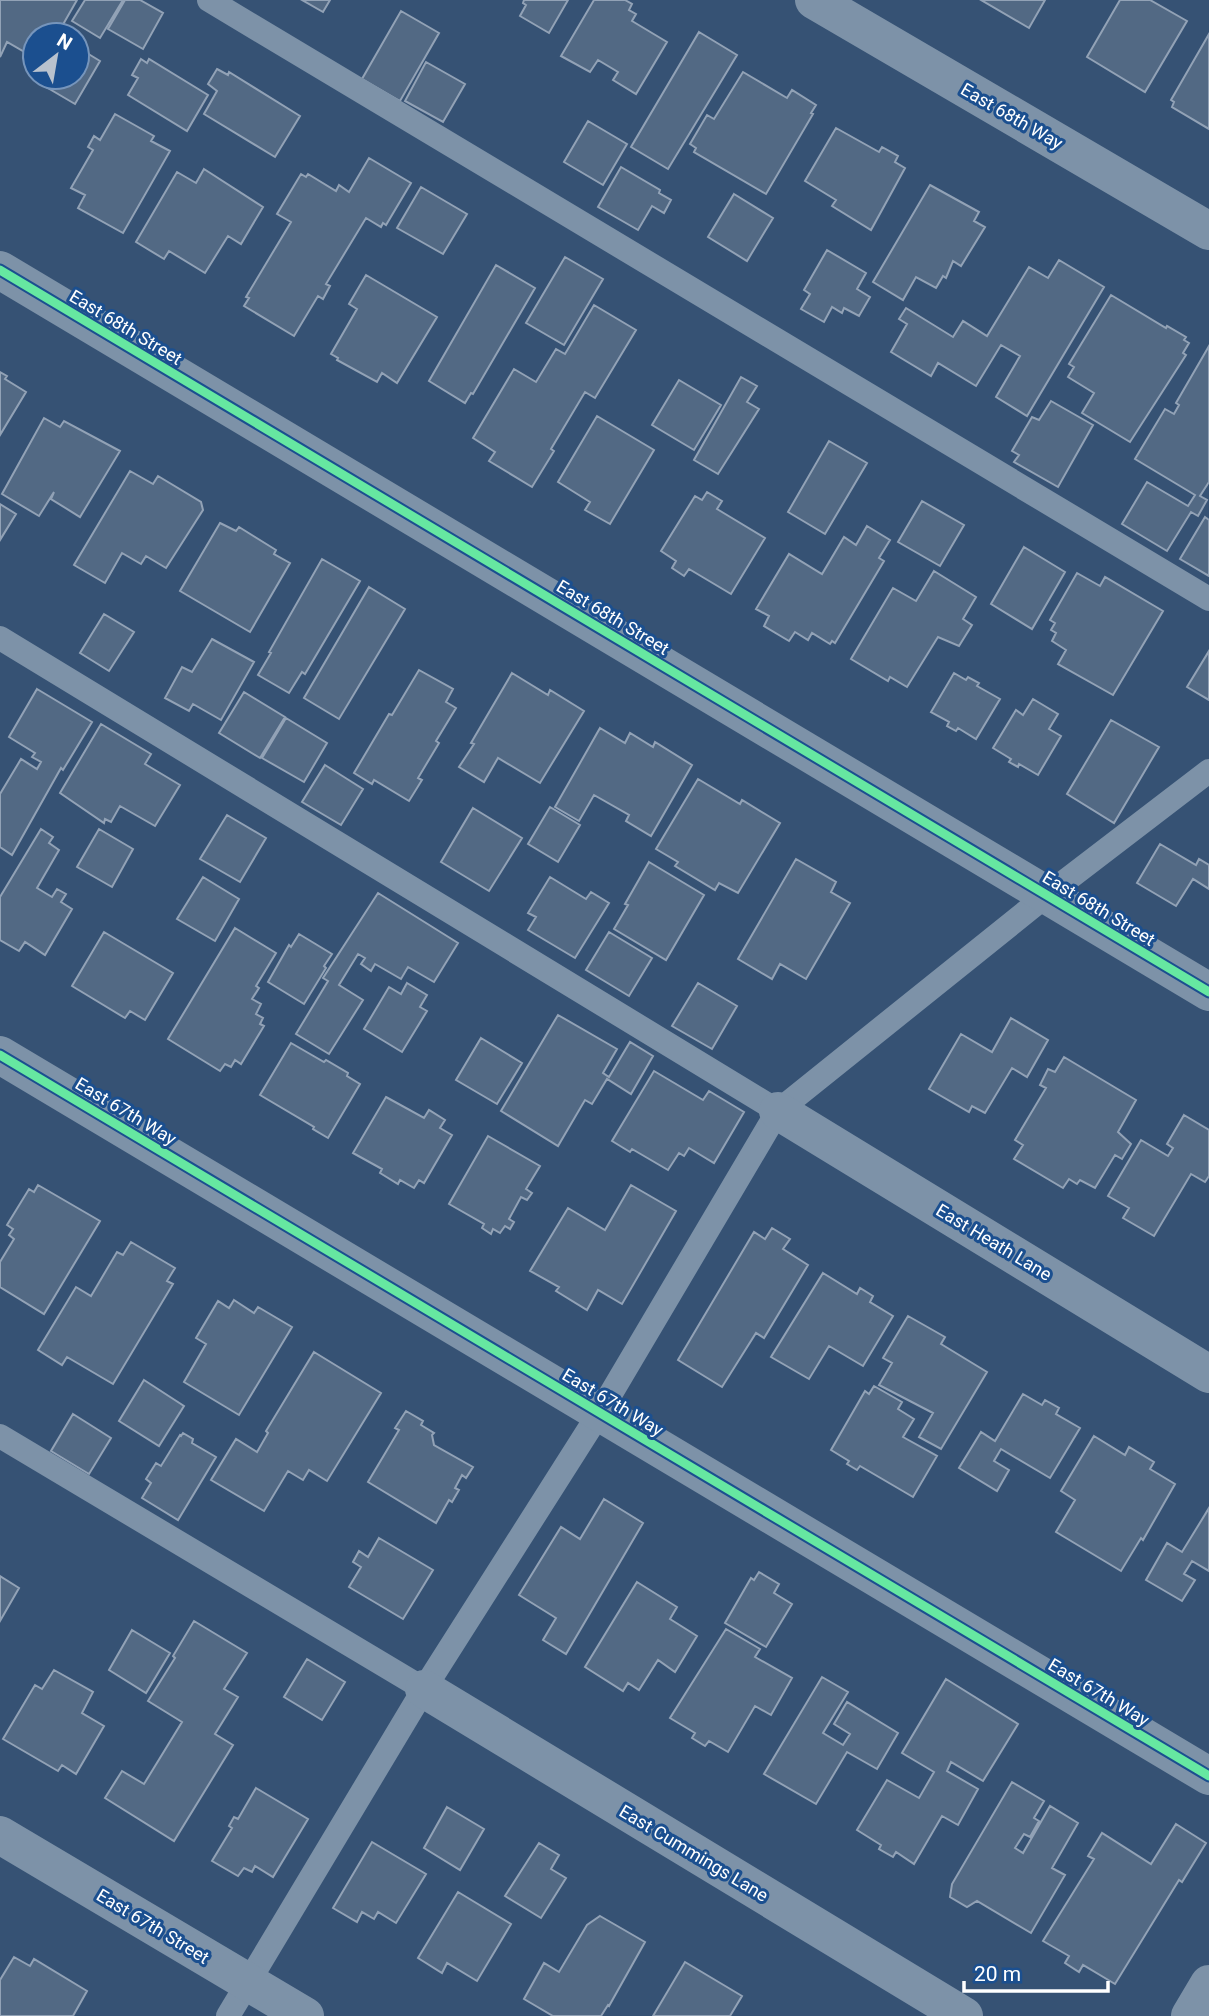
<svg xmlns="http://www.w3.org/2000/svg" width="1209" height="2016" font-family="Roboto,sans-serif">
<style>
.building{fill:#526984;stroke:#92a2b6;stroke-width:2}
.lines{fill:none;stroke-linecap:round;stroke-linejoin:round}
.service{stroke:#7d92a8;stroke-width:24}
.minor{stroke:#7d92a8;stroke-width:38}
.cycleway-casing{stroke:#1b4f8f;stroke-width:13}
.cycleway{stroke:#66e7a1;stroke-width:9}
.labels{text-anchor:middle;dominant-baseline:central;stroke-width:6;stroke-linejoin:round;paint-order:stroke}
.street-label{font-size:18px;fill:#fff;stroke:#1b4f8f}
</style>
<rect width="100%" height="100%" fill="#365274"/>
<path class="building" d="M0 0H77L57 35H35V58L7 42 0 57Z
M85 0H123L100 38 72 21Z
M125 0H140L163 13 143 49 108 29Z
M302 0H330L323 12Z
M524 0H568L549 33 520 16 526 5 523 3Z
M594 0H625L632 4 629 10 636 14 632 21 667 42 636 94 613 80 618 72 598 60 590 72 561 56Z
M981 0H1045L1029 28Z
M1120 0H1150L1187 21 1145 92 1087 57Z
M401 11 439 33 400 101 362 79Z
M699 32 737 55 668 169 631 147Z
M1209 34V129L1172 107 1174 102 1171 100Z
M77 47 100 61 75 104 41 84 46 77H77Z
M141 59 147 63 149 59 208 95 187 131 128 95 138 78 132 75Z
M426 62 465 84 443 122 405 101Z
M217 69 228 75 229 72 300 116 275 157 204 114 217 91 208 84Z
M743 72 787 98 792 90 816 105 811 113 813 114 766 194 694 152 696 148 690 144 707 115 714 119Z
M115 114 154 136 151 141 170 151 123 233 78 208 85 195 71 188 93 150 88 147 94 136 100 140Z
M588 121 627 144 603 185 564 162Z
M836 128 879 152 882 147 898 156 895 162 905 168 871 230 832 206 836 200 805 181Z
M369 158 411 183 386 225 383 223 381 227 366 218 326 284 330 286 323 299 318 296 294 336 244 306 249 298 246 297 291 222 277 214 301 174 306 177 308 174 336 191 339 185 349 192Z
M621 167 660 190 659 193 671 200 664 213 652 206 638 230 598 207Z
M204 169 263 207 241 244 228 236 205 273 169 251 164 259 136 242 177 172 196 183Z
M930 185 979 212 974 221 985 227 961 266 953 261 946 278 943 276 936 288 916 277 903 300 873 282Z
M421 187 467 214 443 254 397 228Z
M734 194 773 218 747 261 708 237Z
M827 250 866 273 857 289 870 297 859 316 844 308 842 313 832 307 824 322 801 309 810 294 804 290Z
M565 257 603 279 564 345 526 323Z
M1059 260 1104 287 1027 416 996 397 1020 356 1001 345 976 386 938 363 931 376 891 352 907 324 899 319 906 308 953 337 963 321 987 336 1029 267 1048 278Z
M496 265 535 288 473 394 471 393 465 403 429 381Z
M366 275 437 317 397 383 382 373 377 382 337 360 338 358 331 354 357 309 349 304Z
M1111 295 1166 328 1167 326 1186 337 1184 340 1189 343 1183 353 1186 355 1130 442 1082 413 1094 393 1068 377 1074 367 1069 364Z
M594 305 636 330 595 398 585 392 551 449 554 451 532 487 489 461 495 452 473 438 514 369 536 382 556 349 565 354Z
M1209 346V482L1200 496 1207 500 1198 516 1191 512 1167 551 1122 524 1147 482 1188 506 1195 495 1135 459 1165 409 1174 414 1179 405 1176 403Z
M0 372 7 376 5 379 26 392 0 435Z
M741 377 757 386 747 402 759 409 718 474 694 460Z
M679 380 721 405 694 450 652 425Z
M1051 401 1093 425 1058 487 1014 462 1019 455 1012 451 1032 417 1039 420Z
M597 416 654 450 610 524 585 510 590 502 558 482Z
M44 418 60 427 64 421 120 451 80 517 51 499 54 492 39 516 2 494Z
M829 441 867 463 825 534 788 512Z
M130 471 153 484 158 476 201 502 203 510 166 568 146 556 141 564 122 553 105 583 74 565Z
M707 492 722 501 717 509 765 538 731 594 689 569 684 576 672 568 676 561 661 551 695 496 702 500Z
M922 501 964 525 940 566 898 542Z
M0 504 16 514 0 540Z
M1205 517 1209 520V576L1180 559Z
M220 523 236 531 239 527 276 550 274 554 290 563 250 632 180 591Z
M867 526 890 540 879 558 884 561 835 643 832 641 830 644 812 633 808 640 795 632 789 641 764 626 769 616 756 609 789 554 822 574 844 537 856 545Z
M1024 547 1065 572 1032 629 991 604Z
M322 559 360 581 305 674 302 672 289 693 258 675 271 653 269 652Z
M934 571 976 597 963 619 972 625 959 646 938 637 907 687 890 677 888 681 851 659 893 588 916 601Z
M1077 573 1100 586 1105 577 1163 611 1113 695 1058 664 1066 650 1052 641 1056 633 1051 630 1055 623 1050 620Z
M369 587 405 609 339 719 304 698Z
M104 614 134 632 109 671 80 653Z
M212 639 254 662 221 720 193 704 189 711 165 698 182 667 192 672Z
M1209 651V700L1187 687Z
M419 670 453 689 446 702 456 708 436 741 439 743 418 778 422 780 409 801 374 780 372 784 354 773 389 714 392 715Z
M512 673 548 695 550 690 584 711 540 783 498 758 484 782 459 767 474 744 471 743Z
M954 673 966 680 968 677 979 683 977 686 1000 699 976 739 958 728 956 731 947 726 949 722 931 712Z
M37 689 92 722 63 770 61 768 12 855 0 847V794L21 759 37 769 41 762 32 757 35 753 9 737Z
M244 692 285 717 260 758 219 733Z
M1033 699 1058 714 1049 729 1061 736 1038 775 1019 764 1018 767 1009 762 1011 759 993 748 1016 710 1023 715Z
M286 718 327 743 304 782 262 758Z
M1111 720 1159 747 1114 823 1067 794Z
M101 724 151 754 145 764 180 785 155 826 120 806 111 822 105 819 104 823 60 793Z
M600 728 625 743 630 733 653 747 655 742 692 765 651 836 626 821 629 815 594 795 579 821 555 807Z
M325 765 363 789 341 825 302 802Z
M698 779 740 804 742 800 780 823 738 893 719 883 715 890 675 866 678 862 656 849Z
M550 807 580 825 558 862 528 844Z
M473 808 522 838 489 891 441 862Z
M227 815 266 838 240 882 200 859Z
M41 829 53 837 49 843 59 850 37 888 52 897 57 889 66 894 61 902 72 909 45 955 25 942 19 951 0 940V897Z
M99 829 133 849 112 887 77 867Z
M1160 844 1196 865 1199 859 1209 865V889L1193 879 1176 906 1137 883Z
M796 859 836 882 831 892 850 903 806 979 780 964 772 979 738 959Z
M649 862 704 895 666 960 614 929 628 905 625 904Z
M203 877 239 899 215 941 177 919Z
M550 877 586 899 591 892 609 903 575 958 528 930 536 917 528 913Z
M378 893 458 943 434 982 408 967 401 979 375 964 371 971 361 964 365 958 358 954 339 985 363 1000 329 1054 296 1034 328 981 323 978Z
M235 928 276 953 256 986 259 988 252 999 261 1004 256 1014 263 1018 260 1024 264 1026 241 1064 235 1060 231 1067 225 1064 220 1071 168 1039Z
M104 932 173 973 145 1020 130 1011 125 1018 72 986Z
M609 932 652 958 629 996 586 970Z
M299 934 332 954 324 966 326 968 304 1004 268 982 289 945 291 947Z
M407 983 427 995 420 1007 427 1011 402 1052 364 1029 389 987 401 994Z
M698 983 737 1006 712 1049 672 1026Z
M558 1015 617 1049 603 1073 609 1077 630 1042 653 1056 631 1094 607 1079 592 1104 585 1100 558 1146 501 1111Z
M1011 1018 1048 1040 1027 1077 1012 1068 985 1113 972 1106 969 1112 929 1089 961 1034 992 1052Z
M481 1038 522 1063 497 1104 456 1080Z
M291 1043 324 1062 326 1060 348 1073 347 1076 360 1084 328 1138 313 1129 314 1127 260 1095Z
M1064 1057 1136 1100 1118 1132 1131 1144 1122 1159 1115 1155 1095 1188 1080 1180 1077 1184 1069 1179 1063 1188 1014 1159 1023 1145 1015 1140 1046 1088 1040 1085 1048 1069 1055 1072Z
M654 1071 703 1100 709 1091 744 1112 714 1163 689 1148 684 1156 679 1153 668 1170 632 1149 630 1152 612 1141Z
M386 1097 424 1118 429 1110 445 1120 440 1128 452 1135 424 1183 419 1180 414 1188 400 1180 398 1184 380 1173 382 1169 353 1153Z
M1184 1115 1209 1130V1176L1205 1182 1191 1174 1154 1236 1123 1218 1129 1208 1108 1196 1141 1140 1168 1156 1173 1148 1167 1144Z
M488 1136 540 1166 526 1189 532 1193 527 1200 521 1197 509 1219 514 1222 510 1229 505 1226 500 1233 493 1229 491 1234 482 1228 484 1224 449 1204Z
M38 1185 100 1221 44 1314 0 1287V1262L14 1239 9 1235 13 1229 7 1225 29 1189 34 1192Z
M631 1185 676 1211 622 1304 598 1290 587 1310 556 1291 559 1287 530 1271 568 1208 605 1230Z
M772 1228 790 1239 783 1249 808 1265 764 1338 756 1333 722 1387 678 1360 754 1232 765 1239Z
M131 1242 175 1268 167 1281 173 1284 113 1384 67 1357 62 1365 38 1350 76 1287 91 1296 117 1252 123 1255Z
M823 1273 857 1294 860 1288 873 1296 870 1302 893 1316 863 1366 829 1346 809 1379 771 1357Z
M234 1300 254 1313 258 1307 292 1327 239 1415 184 1382 206 1344 196 1338 218 1301 229 1308Z
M908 1316 945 1337 941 1344 987 1372 941 1449 919 1437 933 1413 879 1385 892 1363 883 1358Z
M314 1352 381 1393 327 1481 309 1470 303 1480 288 1471 264 1511 211 1480 236 1439 257 1452 268 1433 266 1431Z
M144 1380 184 1406 159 1446 119 1421Z
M874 1386 902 1402 898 1409 914 1419 903 1437 937 1456 913 1497 860 1466 857 1470 847 1464 849 1461 831 1450 865 1391 869 1394Z
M1023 1394 1042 1405 1045 1400 1059 1408 1056 1414 1080 1428 1050 1478 1001 1449 994 1461 1009 1470 997 1491 959 1468 981 1432 995 1441Z
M406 1411 423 1421 421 1425 434 1433 432 1435 434 1445 473 1467 466 1478 462 1475 455 1488 459 1490 452 1502 449 1500 436 1523 368 1482 399 1430 395 1428Z
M73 1414 111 1438 89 1474 51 1451Z
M183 1433 193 1439 192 1443 216 1457 178 1520 142 1498 151 1483 146 1479 156 1463 161 1466 180 1435 181 1436Z
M1094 1436 1125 1455 1129 1447 1154 1462 1150 1469 1175 1484 1143 1540 1141 1538 1121 1571 1056 1532 1075 1500 1061 1491Z
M604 1499 643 1523 566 1654 543 1640 556 1618 519 1595 561 1527 580 1539Z
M1209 1508V1571L1192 1561 1184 1574 1195 1580 1182 1601 1146 1580 1167 1543 1182 1552Z
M379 1538 433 1570 403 1619 349 1587 361 1567 353 1562 359 1551 368 1557Z
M759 1572 779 1584 774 1593 792 1604 766 1647 725 1623 751 1578 754 1580Z
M0 1576 19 1588 0 1621Z
M637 1582 677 1607 670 1619 697 1636 675 1672 658 1660 639 1690 628 1683 623 1691 585 1667Z
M194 1621 247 1653 224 1689 238 1697 215 1734 233 1745 174 1841 105 1798 122 1771 144 1784 182 1722 148 1701 175 1658 173 1656Z
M726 1629 760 1649 755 1657 792 1678 771 1715 755 1706 728 1752 709 1741 705 1746 692 1738 695 1733 670 1718Z
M132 1630 170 1653 146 1693 109 1670Z
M307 1659 345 1682 322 1720 284 1697Z
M54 1670 93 1692 82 1713 104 1726 76 1774 62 1765 58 1771 3 1739 35 1685 42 1689Z
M822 1677 848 1692 823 1733 843 1745 850 1734 834 1724 847 1702 898 1733 877 1769 847 1752 816 1804 764 1774Z
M946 1679 1018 1724 983 1781 951 1762 947 1771 978 1789 958 1825 942 1816 914 1864 896 1852 893 1857 879 1849 881 1845 857 1830 887 1780 919 1798 934 1772 902 1753Z
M1012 1782 1044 1801 1034 1818 1039 1821 1030 1837 1024 1834 1015 1848 1023 1853 1050 1806 1078 1823 1052 1868 1065 1875 1031 1933 977 1901 967 1907 950 1897 952 1884Z
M256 1788 308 1819 273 1877 255 1866 252 1872 244 1868 238 1876 212 1861 232 1828 229 1826 234 1817 238 1819Z
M447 1807 484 1829 460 1870 424 1848Z
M1176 1824 1206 1843 1182 1882 1179 1880 1115 1984 1083 1965 1079 1972 1065 1963 1069 1956 1043 1941 1094 1859 1088 1856 1102 1833 1151 1864Z
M372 1842 426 1874 396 1923 378 1912 374 1919 362 1912 357 1922 333 1908Z
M539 1843 559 1855 551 1869 566 1878 541 1918 505 1896Z
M458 1892 511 1924 477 1981 447 1963 442 1973 418 1958Z
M600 1916 645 1942 609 2006 608 2005 601 2016H553L524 1999 544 1963 559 1972 587 1925Z
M14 1957 30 1966 34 1959 87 1991 73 2016H0V1980Z
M685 1962 742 1996 730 2016H653Z"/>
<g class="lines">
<path class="service" d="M209 0 1209 599
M0 638 778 1111
M0 1436 424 1689
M228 2016 424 1689 600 1412 778 1111 1047 895 1209 771"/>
<path class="minor" d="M814 0 1209 231
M0 270 1209 992
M0 1055 1209 1776
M778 1111 1209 1374
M424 1689 964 2016
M0 1835 305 2016
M1190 2016 1209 1984"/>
<g class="cycleway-casing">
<path id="cycleway" d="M0 270 1209 992
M0 1055 1209 1776"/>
</g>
<use href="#cycleway" class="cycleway"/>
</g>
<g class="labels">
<g class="street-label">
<text transform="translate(1012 116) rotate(30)">East 68th Way</text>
<text transform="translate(126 327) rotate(31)">East 68th Street</text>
<text transform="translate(613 617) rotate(31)">East 68th Street</text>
<text transform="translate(1099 908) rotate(31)">East 68th Street</text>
<text transform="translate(126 1111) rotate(31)">East 67th Way</text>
<text transform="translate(994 1242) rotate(31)">East Heath Lane</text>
<text transform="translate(613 1402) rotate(31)">East 67th Way</text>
<text transform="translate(1099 1692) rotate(31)">East 67th Way</text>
<text transform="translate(694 1853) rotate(31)">East Cummings Lane</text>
<text transform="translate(153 1926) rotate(31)">East 67th Street</text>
</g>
</g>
<g transform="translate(56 56) rotate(31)"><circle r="33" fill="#1b4f8f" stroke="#7695bc" stroke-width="2"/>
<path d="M0-5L12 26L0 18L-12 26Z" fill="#b9c2ce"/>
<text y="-10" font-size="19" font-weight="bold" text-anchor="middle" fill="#ffffff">N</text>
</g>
<path d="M964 1981v10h144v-10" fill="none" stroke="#ffffff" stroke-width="3.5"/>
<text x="974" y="1981" font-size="21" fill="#ffffff" stroke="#1b4f8f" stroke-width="5" paint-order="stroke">20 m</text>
</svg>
